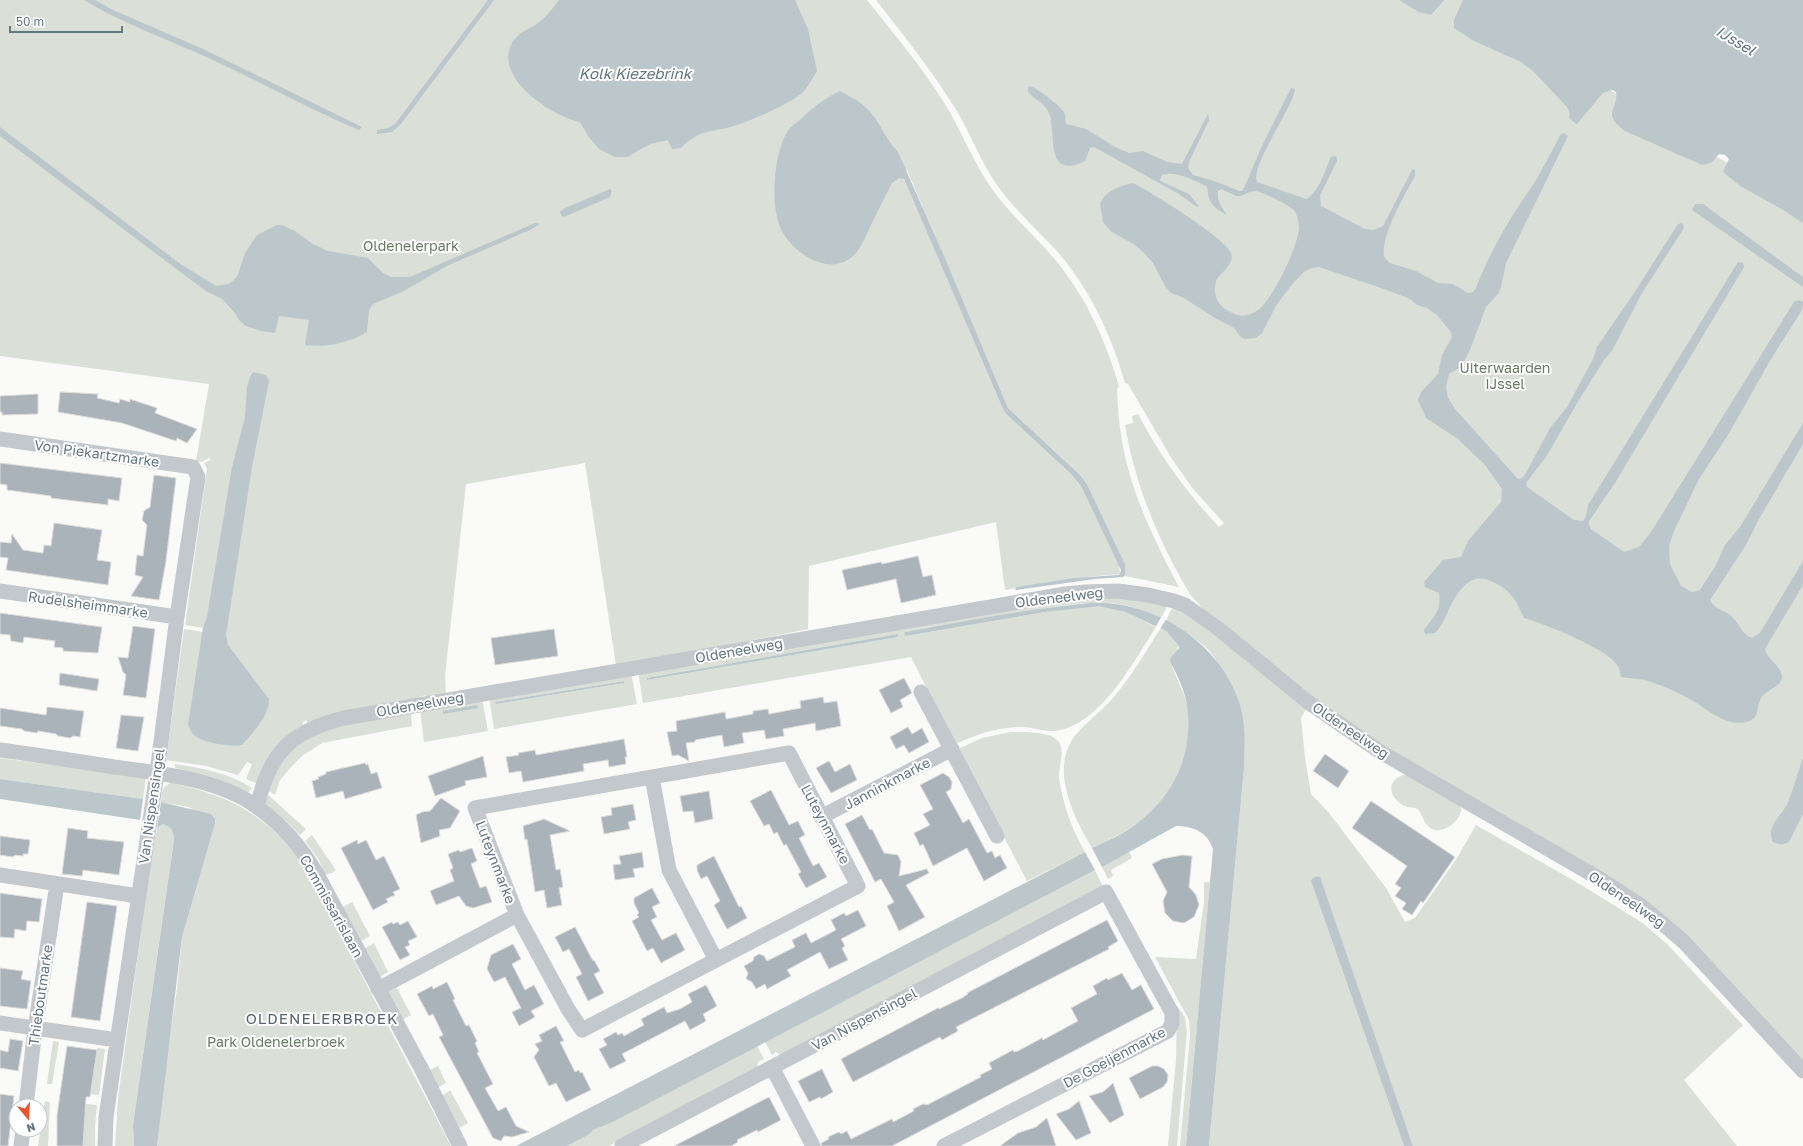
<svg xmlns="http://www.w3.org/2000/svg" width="1803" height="1146" font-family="'Golos Text',sans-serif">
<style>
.green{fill:#dadfd7;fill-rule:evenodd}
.water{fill:#bbc7cb}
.pier{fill:#fafaf8}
.building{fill:#aab3b9;stroke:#dcdcda}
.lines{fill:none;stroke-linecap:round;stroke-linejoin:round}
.minor{stroke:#c3c8cc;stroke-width:15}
.labels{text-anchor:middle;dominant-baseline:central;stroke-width:4;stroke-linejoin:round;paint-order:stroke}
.park-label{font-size:14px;fill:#687a64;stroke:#fff}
.street-label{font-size:14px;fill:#657683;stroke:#fff}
.water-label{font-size:15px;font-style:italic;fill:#60757c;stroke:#fff}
.neighbourhood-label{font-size:15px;letter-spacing:1px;fill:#57646e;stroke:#fff}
</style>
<rect width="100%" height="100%" fill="#fafaf8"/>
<path class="green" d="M0 0H867C894 34 922 67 945 104 962 132 973 162 992 189 1009 213 1032 233 1052 256 1085 295 1105 338 1119 386L1117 389C1119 467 1143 519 1179 587L1125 576V564L1087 484 1080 475 1008 408 907 170 902 178 905 181 1003 409 1006 414 1071 474 1081 486 1119 565 1120 574 1074 578 1005 590 996 522 809 566 808 629 658 659 616 665 585 463 466 484 445 676 446 695 427 699 426 695 422 696V699L308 724 306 720 302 723 304 726 256 783 246 779 252 764 247 762 238 775 206 766 166 760 184 629 203 632V628L185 625 207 469 204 463 211 460 209 458 202 462 196 461 209 384 0 356Z
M876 0H1486L1610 90 1715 156 1803 203V1063L1686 937 1395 761 1206 613C1201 606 1195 600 1190 594 1159 542 1135 485 1125 425L1133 423 1132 416 1138 414C1160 456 1186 492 1219 527L1224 523 1194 490 1172 459 1128 384 1125 383C1111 334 1090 289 1056 250 1036 229 1014 209 997 185 981 162 972 137 958 113 934 73 905 37 876 0Z
M1105 595 1166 604V609L1161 618C1145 610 1126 604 1108 603 1080 601 1050 608 1023 612 983 619 944 625 905 632L907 636 1045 612 1092 606H1106L1125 612 1156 627C1134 661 1100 726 1055 731 1046 732 1035 728 1025 727 1000 726 978 734 955 744L911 657 643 703 638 672 1039 603ZM898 634V637L647 680 646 678Z
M1174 608 1189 614 1308 706 1301 718 1305 758 1311 794 1329 813 1386 888 1405 922 1415 918 1457 858 1476 825 1583 886 1644 924 1667 944 1743 1025 1684 1080 1737 1146H1413L1319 876 1311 881 1404 1146H1209L1244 768C1246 728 1243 700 1220 666 1215 658 1209 649 1202 644 1191 635 1178 628 1166 621L1171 610Z
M1160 629 1166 631 1178 645 1177 650 1171 657C1170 669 1185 691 1187 706 1195 753 1172 802 1132 827 1119 835 1105 841 1092 848 1075 819 1051 773 1072 740 1081 726 1101 712 1112 699 1131 677 1145 653 1160 629Z
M631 673 637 704 494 729 489 697ZM624 681V683L496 704V702Z
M482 698 488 731 424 742 420 709Z
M408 711 411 714 412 726 322 743 302 756 292 766 280 780 275 795 267 790 285 754 319 729Z
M1011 732C1023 732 1050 731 1058 741 1066 750 1058 766 1059 777 1062 802 1072 830 1085 852L1027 881 958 749 982 738Z
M0 758 146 777 143 799 0 779Z
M175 764C202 768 229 773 252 788L248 793 211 777 175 768Z
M1408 774 1459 803C1459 805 1461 807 1461 809 1462 820 1442 835 1432 829 1424 825 1423 816 1418 809 1414 807 1410 808 1405 806 1397 803 1386 790 1394 781 1397 777 1404 775 1408 774Z
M171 783C231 795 269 817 305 867L451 1146H157L165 1071 177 989 182 937 215 824 189 807 161 802C162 792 161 787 171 783Z
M266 793 306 829 300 835 286 821 264 803Z
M163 824C171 827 174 831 174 840L133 1125 134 1146H115L118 1098 151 859 157 828Z
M312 835 336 870 332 873 325 875 319 860 305 841Z
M1129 851 1132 858 1111 870 1113 876 1108 879 1102 867Z
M1095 870 1102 885 1099 891 781 1056 776 1052 772 1055 765 1042Z
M1204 882H1210L1186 1146H1180L1190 1035 1189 1020 1155 957 1196 959 1204 902Z
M352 902 370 936 361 941 343 907Z
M374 943 388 972 380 977 364 949Z
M397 988 411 1015 402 1020 388 992Z
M1177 1006 1185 1017 1187 1032 1177 1146H1168L1176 1060Z
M53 1041 59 1042 52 1084H47Z
M757 1046 764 1059 758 1062 757 1068 609 1146H567L590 1134 593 1130 611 1123Z
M97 1048 105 1049 99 1095 90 1094Z
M438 1066 446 1083 437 1088 428 1071Z
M450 1090 468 1123 459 1128 442 1096Z
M45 1101 50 1102 48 1146H38Z
M85 1104 97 1105 95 1126V1146H83Z"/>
<path class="water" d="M84 0H95L113 10 203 49 362 127 359 130C308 109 261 82 211 59 169 40 124 24 84 0Z
M488 0H494L401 124 392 132 377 134V130L388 128 395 124Z
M559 0H795L808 29 817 71C813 77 810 84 805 90 794 103 748 122 731 127 709 132 697 131 681 148L672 149 668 140 650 144 627 157H615L599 149 588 136 580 122C552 116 493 78 512 43 517 33 530 29 538 23 546 17 553 8 559 0Z
M1399 0H1444L1431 15 1419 12Z
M1463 0H1803V223L1783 210 1740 186 1723 172 1729 159 1725 155 1719 154 1711 163 1702 165 1625 131C1600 112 1619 110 1616 92L1612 90 1603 93 1577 124 1569 118 1570 114 1567 107 1533 71 1521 62 1472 40 1454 28V20Z
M1030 86C1036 87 1060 106 1064 112 1066 115 1065 120 1066 124L1086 129 1117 148 1129 153 1143 151 1167 162 1182 164 1208 114 1209 120 1189 162 1188 168 1193 175 1217 182 1239 191H1242L1244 188 1261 148 1291 88 1295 89C1292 110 1250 166 1257 182L1306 199C1319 193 1325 170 1331 157L1336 156 1337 161 1320 195 1321 206 1365 229 1373 230 1383 226 1411 172 1413 169 1415 170V176C1405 194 1380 237 1384 257L1390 263 1416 271 1438 283 1453 284 1468 293 1473 292 1476 288C1490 252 1508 220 1531 188 1542 171 1551 152 1561 134L1564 133 1568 136 1506 263 1501 287 1498 294 1486 307 1469 352 1461 367 1449 374 1446 387 1448 398 1455 409 1518 479 1522 478 1526 473 1550 428 1567 407 1579 385 1593 359 1597 347 1636 290 1678 224 1682 223 1684 228 1642 293 1612 351 1604 360 1579 400 1546 457 1526 483 1527 487 1574 520 1583 521 1586 516 1588 505 1738 262 1743 263 1744 267 1615 483 1589 521V525L1591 529 1624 552 1639 547 1651 532 1794 302 1800 300 1803 302 1802 310 1771 359 1728 435 1699 479 1674 531 1669 546 1670 564 1681 586 1692 592 1700 590 1716 565 1725 545 1740 527 1803 423V444L1759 519 1746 545 1710 600C1714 609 1722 609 1730 615 1738 621 1742 635 1752 638L1760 633 1803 561V585L1765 649C1766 659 1782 666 1782 677 1782 687 1765 690 1761 698 1756 707 1760 717 1749 721 1728 729 1707 709 1690 699 1679 693 1664 686 1651 682 1642 678 1631 679 1621 677 1620 672 1620 668 1617 665 1606 648 1545 624 1524 618 1520 611 1518 603 1512 596 1508 591 1501 586 1495 583 1474 572 1464 583 1453 601 1447 612 1444 624 1435 633L1425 634 1424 630C1433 616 1442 612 1439 593L1425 587 1424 582 1443 560 1461 557 1468 541 1501 502 1502 489 1485 465 1458 439 1426 418 1418 400 1421 392 1438 374 1442 355 1452 337 1451 332 1437 315 1427 308 1417 305 1410 299 1384 289 1319 267 1311 268 1304 272 1294 282 1277 304 1262 333 1256 338 1244 339 1240 336 1234 328 1215 318 1184 298 1171 293 1165 286 1153 263 1144 253 1135 245 1112 232 1106 226 1103 222 1100 203C1107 190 1119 186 1133 183 1151 192 1224 237 1231 253 1235 263 1222 272 1217 279 1215 281 1216 284 1215 287 1214 303 1224 310 1238 315 1245 317 1252 314 1258 310 1273 299 1299 245 1299 227 1299 223 1297 215 1295 212 1292 206 1263 192 1255 191 1250 191 1246 194 1241 196 1235 197 1227 191 1221 189L1218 191C1217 200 1220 206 1226 213L1225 214C1219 211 1211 205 1209 198 1207 194 1209 190 1206 186 1193 180 1176 170 1162 175L1160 180 1162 182 1189 194 1199 206 1197 207 1179 194 1094 147 1090 148 1085 161C1044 181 1057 133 1049 113 1045 103 1035 100 1028 92V87Z
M840 91C848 96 858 100 864 106 879 118 884 138 898 152L944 256 1008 408 1080 475 1087 484 1125 564V575L1123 577 1095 579 1016 590 1015 589 1017 587 1074 578 1118 575 1120 574 1121 570 1081 486 1071 474 1006 414 1003 409 904 179 899 178 892 183C886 195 879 208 873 221 867 232 863 246 854 255 829 279 791 252 780 227 770 203 774 150 789 129 793 125 799 121 803 117 815 106 825 98 840 91Z
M0 127 179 263 216 286 229 284 237 277 245 253 257 235 277 225H282L295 231 313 244 328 251 368 258 383 273 391 277H410L535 223 540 224 530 230 447 266 402 292 373 304 369 310 367 332C348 343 327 348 305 345L309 320 279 316 275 333 261 331 246 326 239 320 235 313 222 299 206 291 175 268 0 136Z
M610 189 612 191 610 197 564 217 562 216 560 212 563 209Z
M1695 204H1703L1803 277V287L1692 210Z
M253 372 266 375 269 381 252 467 226 635 228 645 269 699C270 716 252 733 242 745 230 747 205 743 195 736 192 734 190 729 188 725L203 628 207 617 232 467 245 417 247 387 250 377Z
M1090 603C1152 600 1217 640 1238 699 1246 721 1245 745 1244 768L1209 1146H1186L1213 849C1208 832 1192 826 1176 826L1102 867 1092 848C1106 841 1122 835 1135 825 1173 797 1194 755 1187 706 1185 690 1177 675 1170 661L1171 657 1179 648 1178 645 1166 631 1125 612 1100 606 1045 612 906 636 904 634 905 632C966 621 1028 609 1090 603Z
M898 634V637L647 680 646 678Z
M624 681V683L496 704 495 702Z
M477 705 478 708 443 714V711Z
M1803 758V814L1789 842C1783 845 1780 845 1773 842 1765 824 1784 815 1789 800 1794 787 1798 772 1803 758Z
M0 779 143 799 140 820 0 799Z
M161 802 211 814 215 819V824L182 937 157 1146H134L133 1125 174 840C174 831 171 827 163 824L157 828Z
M1085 852 1095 870 611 1123 593 1130 590 1134 567 1146H516Z
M1319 876 1320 877 1413 1146H1404L1311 881 1313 878Z"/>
<path class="pier" d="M1162 616 1166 619 1159 631 1155 628Z"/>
<path class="building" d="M60 392 98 394 97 398 119 403 120 399 130 402V399L157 408 155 413 197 429 187 443 177 438 176 441 122 423 58 412Z
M38 394V414L2 415V412H0V396Z
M0 463 122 478 119 501 108 499V505L51 498V496L7 490V485L0 484Z
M154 475 176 478 166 561 159 600 131 596 143 577 135 575 137 555 143 556 147 525 142 520 144 511 150 507Z
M54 523 102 530 97 560 111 562 108 585 6 570 8 558 0 557V542L11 543 12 534 23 550 43 553 44 545 51 546Z
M918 556 923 577 932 575 936 595 901 603 896 579 847 590 842 570 881 562 882 564Z
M0 613 102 627 98 653 63 651V648L54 647 55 641 24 637 23 643 11 641 10 635 0 634Z
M133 626 155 629 146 698 123 695 126 675 123 672 118 657 128 658Z
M554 629 558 656 495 665 491 638Z
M60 673 99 679 97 691 59 685Z
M904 678 912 693 900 700 903 707 891 713 879 690Z
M823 697 824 703 837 701 841 726 816 731 815 723 783 729 784 736 766 739 764 730 742 733 744 743 724 747 722 735 695 740V742L686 743 689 761 678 755 672 756 667 732 677 731 676 721 725 712 726 719 753 714V711L768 709 769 714 801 708 800 701Z
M47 707 84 711 80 737 73 736 70 738 58 736 56 734 38 731 37 733 24 731 22 729 0 726V708L46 715Z
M121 715 144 717 138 751 116 748Z
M908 727 912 734 922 728 929 742 909 753 904 745 896 749 890 737Z
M624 739 627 757H625L626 764 609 767 608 760 583 764 584 771 523 782 521 771 509 773 506 757 519 755 518 753 535 750 536 755Z
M1325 754 1349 771 1338 788 1313 771Z
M483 756 487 777 465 781 466 785 435 796 428 776Z
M829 761 835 772 850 764 857 780 831 793 816 768Z
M365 763 366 765 368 764 371 774 377 772 382 788 345 799 343 791 316 798 312 781 319 779 318 777 326 774V772Z
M943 773 949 777 952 782 951 789 946 792 963 823 969 819 987 853 992 851 995 858 1000 855 1007 868 984 881 967 848 933 866 923 844 920 846 914 833 930 825 923 814 933 809 920 785Z
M771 790 789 825 798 821 805 835 799 838 813 866 819 863 827 877 806 888 798 874 801 872 786 844 784 846 777 832 774 834 769 824 764 826 750 801Z
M709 791 713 819 695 823 693 811 683 812 680 796Z
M441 798 460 811 450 828 439 830 440 836 421 843 416 815 422 812 430 811Z
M1371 801 1455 857 1423 903 1421 901 1412 915 1402 909 1406 903 1395 896 1401 888 1395 884 1407 866 1352 828Z
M633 804 636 820 628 822 630 829 604 834 601 817 612 815 611 808Z
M862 815 870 830 872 829 884 853 898 855 901 862 899 876 927 869 929 873 906 885 925 917 899 931 887 906 894 902 881 879 875 882 845 824Z
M544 819 570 831 550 835 556 870 560 869 563 887 559 888 562 905 547 908 544 890 535 892 527 839 525 840 523 826Z
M68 828 88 831 87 838 124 842 119 875 83 870 82 876 62 874Z
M0 836 30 840 28 854H23V856L15 855 13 857 0 855Z
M357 840 358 844 366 840 376 860 384 856 400 889 393 892 395 895 386 899 388 902 373 910 341 848Z
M472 848 477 861 471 864 480 888 486 886 492 902 473 908 466 906 459 896 436 905 430 891 454 881 450 870 453 868 448 854 459 850 460 852Z
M642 852 644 867 633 869 635 877 615 880 613 865 621 864 619 856Z
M1182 855 1192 856 1189 887 1196 895 1199 905 1194 917 1184 923 1173 921 1165 913 1163 901 1167 892 1152 864 1162 859Z
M714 856 739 907 741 906 747 918 727 929 714 905 720 901 707 876 701 879 697 870V865Z
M652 888 660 903 652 907 657 917 651 920 662 940 676 933 685 950 661 963 653 948 647 951 632 921 639 917 637 915 639 913 634 903V898Z
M0 893 42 899 39 922 27 921 26 931 15 929 14 938 0 937Z
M87 902 117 906 100 1021 71 1017Z
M858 910 866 926 841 939 845 946 842 948 848 960 829 969 820 952 787 970 791 976 767 989 765 984 756 989 752 982 746 979 748 973 744 966 753 961 754 957 759 954 764 956 767 961 795 947 792 940 806 933 811 943 836 930 831 920 844 913 846 916Z
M1107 920 1118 941 1108 947 1109 949 956 1027 958 1031 942 1040 940 1037 853 1082 841 1059 938 1008 939 1009 962 998 968 994 967 993Z
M408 921 417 937 408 941 410 945 405 947 410 955 400 960 382 927 392 922 393 924 398 922 400 925Z
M575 927 593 961 594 960 600 971 594 974 604 993 588 1001 576 977 582 974 569 949 563 952 555 937Z
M513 944 521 959 512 964 525 990 534 985 544 1004 531 1011 535 1017 519 1026 512 1012 521 1008 505 977 494 982 487 969 491 955Z
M0 968 23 971 21 979 31 981 27 1009 0 1006Z
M1122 973 1132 990 1141 985 1154 1009 892 1146H822L821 1143 829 1139 828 1137 839 1132 841 1134 847 1131 851 1139 892 1119 893 1122 914 1111 913 1109 923 1104 927 1105 981 1077 980 1075 992 1069 989 1063 1013 1050 1014 1052 1018 1051 1042 1038 1043 1040 1078 1021 1071 1008 1097 994 1093 986 1107 978 1108 980Z
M447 982 455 999 453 1000 466 1026 469 1025 477 1041 475 1043 479 1052 477 1053 493 1084 485 1088 498 1111 506 1107 516 1126 529 1132 512 1137 504 1136 501 1141 493 1138 439 1037 443 1035 433 1014 429 1016 417 994 432 986 433 989Z
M706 985 717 1006 703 1014 706 1021 690 1030 685 1021 622 1054 626 1061 610 1069 599 1049 607 1045 603 1039 616 1032 618 1035 622 1033 624 1036 644 1025 641 1019 664 1007 667 1013 680 1009 692 1002 688 994Z
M556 1026 564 1041 560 1042 575 1072 579 1070 580 1073 582 1072 591 1090 566 1102 556 1083 549 1086 534 1057 539 1050 535 1044 542 1041 539 1035Z
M10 1039 23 1041 18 1071 0 1068V1050L8 1052Z
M67 1046 97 1050 90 1097H86L83 1146H57V1115Z
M1152 1066H1158L1164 1069 1168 1075 1167 1082 1163 1087 1140 1099 1129 1078Z
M822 1069 833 1092 821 1099 820 1097 809 1102 798 1081Z
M1113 1083 1124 1115 1110 1123 1089 1096 1103 1092Z
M0 1094 14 1096 8 1146H0Z
M769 1097 781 1120 758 1132 757 1130 737 1140 738 1142 731 1146H674Z
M1079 1101 1091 1133 1076 1140 1056 1114 1069 1109Z
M1047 1118 1056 1146H1000L1018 1133 1036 1127Z"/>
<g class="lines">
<path class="minor" d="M0 439 193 467 198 477 177 617 157 773 106 1117 105 1146
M0 591 177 617
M921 692 997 836
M0 750C38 755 76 761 114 767 159 773 219 779 257 807 281 824 302 848 317 874L421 1068 460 1146
M789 753 858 886 582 1030 568 1009 517 915 475 808Z
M652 777 669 870 716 960
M257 807C269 753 291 731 344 718L1065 594 1086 592 1118 591 1148 595 1174 601 1185 605 1220 630 1308 702 1379 751 1600 879 1643 907 1684 942 1803 1071
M821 817 952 749
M0 875 138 896
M378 989 517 915
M0 1023 117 1040
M772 1067 813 1146
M26 1106 35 1029 57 884
M21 1146 23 1130
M622 1146 1106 892 1172 1013V1023L1168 1031 944 1146"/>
</g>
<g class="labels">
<g class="park-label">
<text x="411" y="245">Oldenelerpark</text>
<text x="1505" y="367">Uiterwaarden<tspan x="1505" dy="16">IJssel</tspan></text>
<text x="276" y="1041">Park Oldenelerbroek</text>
</g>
<g class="street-label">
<text transform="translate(97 453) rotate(8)">Von Piekartzmarke</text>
<text transform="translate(1059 597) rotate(-7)">Oldeneelweg</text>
<text transform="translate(88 604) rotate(8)">Rudelsheimmarke</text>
<text transform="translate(739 650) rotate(-10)">Oldeneelweg</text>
<text transform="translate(420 704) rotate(-10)">Oldeneelweg</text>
<text transform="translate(1351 730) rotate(34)">Oldeneelweg</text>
<text transform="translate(887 783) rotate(-28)">Janninkmarke</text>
<text transform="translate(151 806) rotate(-82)">Van Nispensingel</text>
<text transform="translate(826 824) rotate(62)">Luteynmarke</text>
<text transform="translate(496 862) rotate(69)">Luteynmarke</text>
<text transform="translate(1627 899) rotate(34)">Oldeneelweg</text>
<text transform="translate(332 906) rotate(61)">Commissarislaan</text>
<text transform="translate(40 995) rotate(-82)">Thieboutmarke</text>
<text transform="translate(864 1019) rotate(-28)">Van Nispensingel</text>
<text transform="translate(1114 1057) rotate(-28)">De Goeijenmarke</text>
</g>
<g class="water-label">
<text transform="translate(1736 40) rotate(31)">IJssel</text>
<text x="635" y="73">Kolk Kiezebrink</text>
</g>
<g class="neighbourhood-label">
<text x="322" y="1018">OLDENELERBROEK</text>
</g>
</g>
<g transform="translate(28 1118) rotate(162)"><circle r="19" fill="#ffffff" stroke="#c1c8cd"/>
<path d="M0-3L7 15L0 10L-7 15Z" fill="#e4572e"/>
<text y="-6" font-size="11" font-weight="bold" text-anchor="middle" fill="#657683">N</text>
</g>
<path d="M10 26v6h112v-6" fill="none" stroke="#657683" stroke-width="2"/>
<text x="16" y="26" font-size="12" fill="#657683" stroke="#ffffff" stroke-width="3" paint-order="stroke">50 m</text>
</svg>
